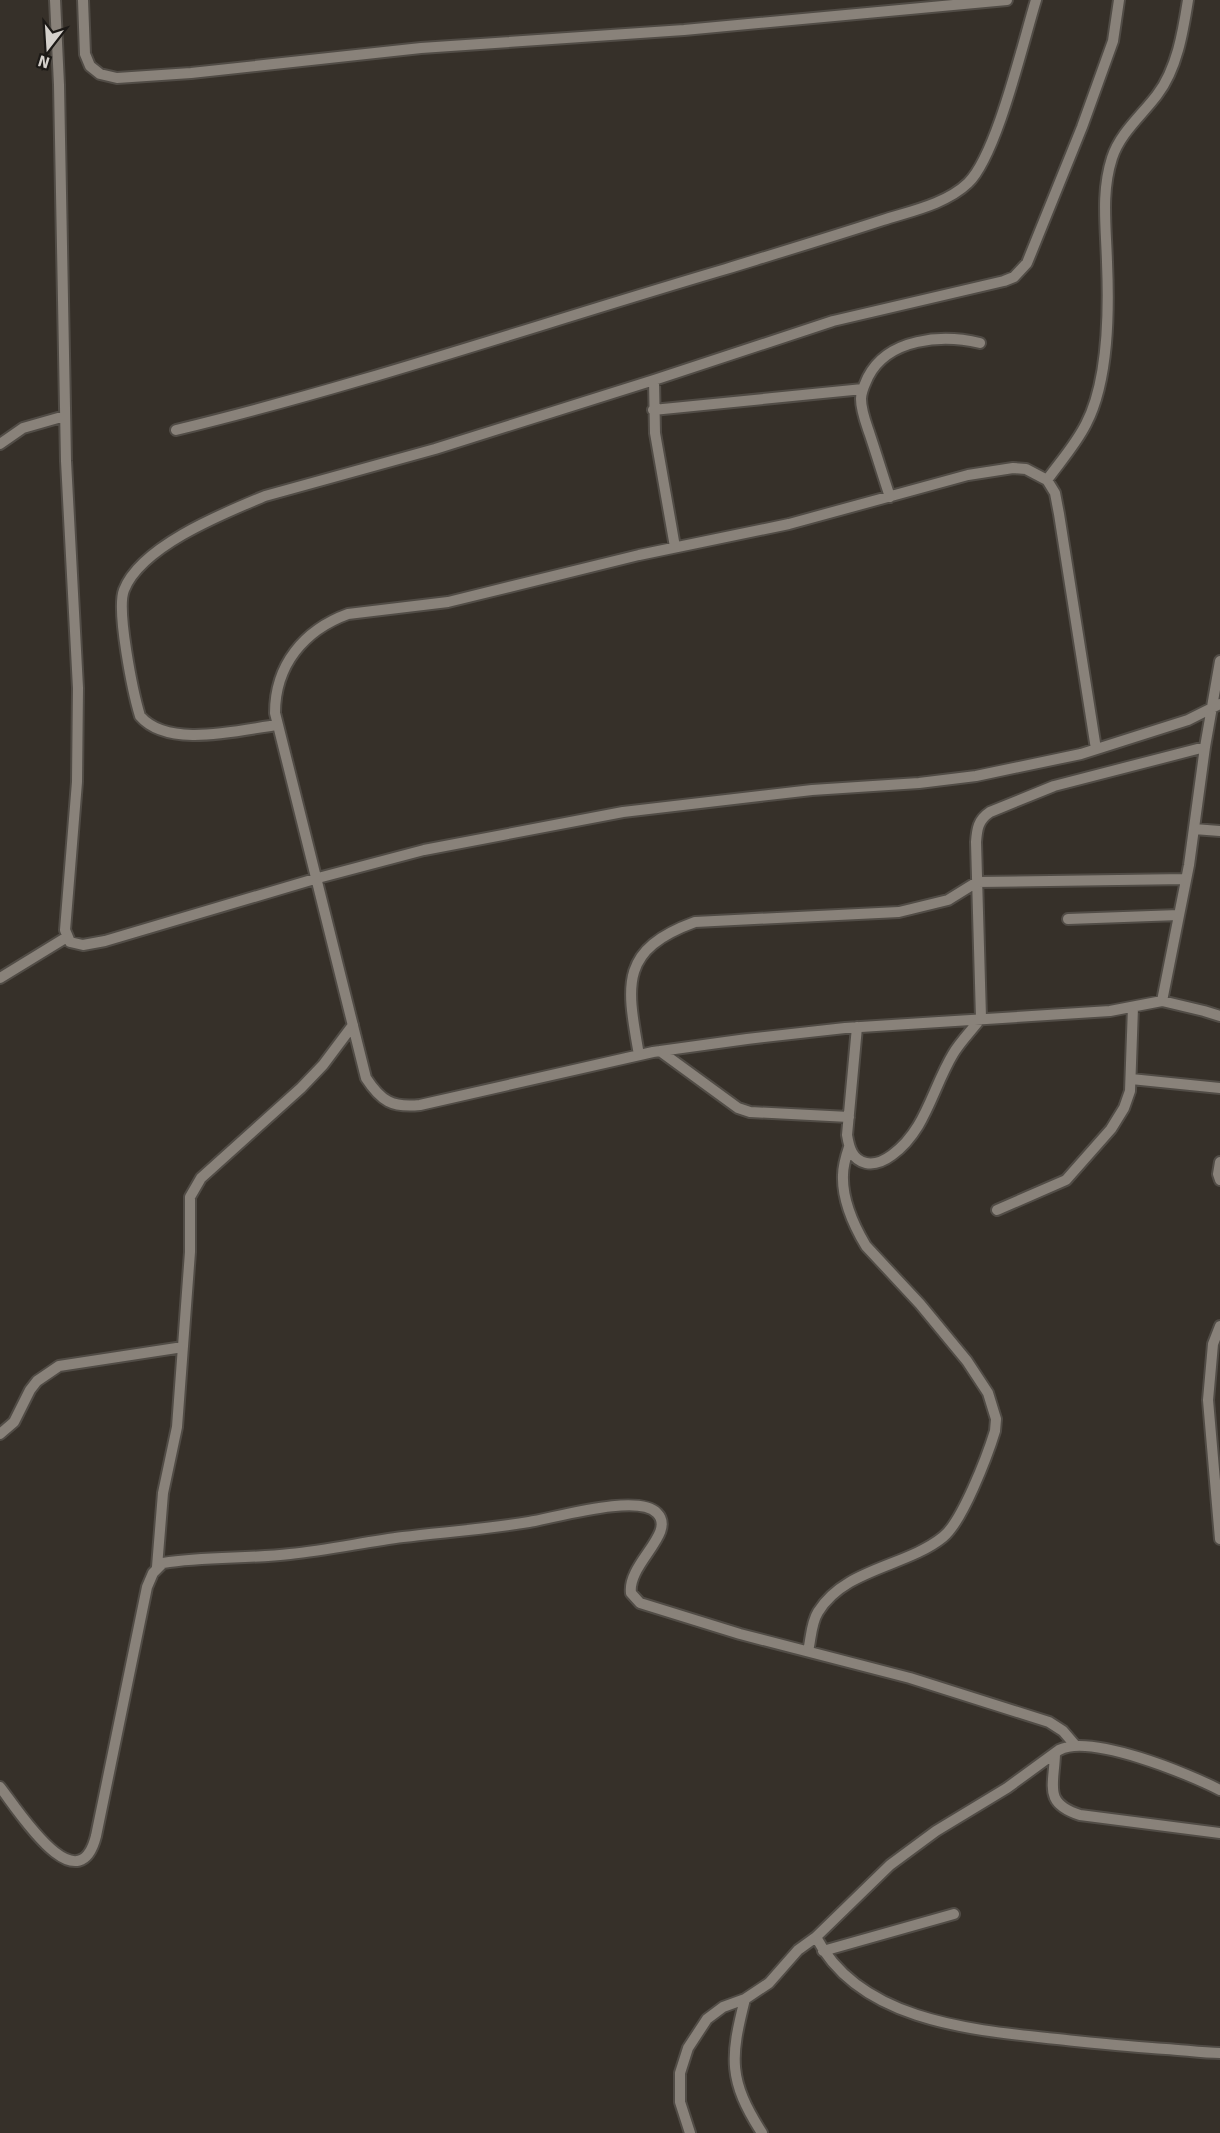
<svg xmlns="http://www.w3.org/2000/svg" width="1220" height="2133" font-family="Signika,sans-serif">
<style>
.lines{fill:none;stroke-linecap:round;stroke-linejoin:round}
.minor-casing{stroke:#514c46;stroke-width:14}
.minor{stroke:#89827a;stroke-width:10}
</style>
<rect width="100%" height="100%" fill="#363029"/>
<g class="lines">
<g class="minor-casing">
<path id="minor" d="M55 0 59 85 66 461 78 688 77 782 65 930 70 942 83 945 105 941 318 878 424 850 623 812 812 790 919 783 976 776 1081 754 1188 720 1220 704
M83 0 85 54 90 66 100 74 117 78 191 73 421 48 684 30 1007 0
M1188 0C1183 32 1177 69 1157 95 1142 115 1120 133 1112 158 1101 192 1106 226 1107 262 1109 310 1109 380 1086 424 1076 444 1060 462 1047 480L1026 469 1013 468 968 475 789 524 639 555 448 602 348 614C304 630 275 665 275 713L366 1078C381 1101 392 1108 420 1105L653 1052 747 1039 845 1028 1110 1011 1162 1001 1204 1011 1220 1016
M654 380 655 433 675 547
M653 410 863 389
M176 430C362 385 542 323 726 269 778 253 831 237 883 220 911 211 946 204 968 183 997 155 1023 42 1036 0
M0 444 23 428 65 416
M1047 480 1055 493 1059 514 1096 749
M890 497C883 476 877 456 870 435 866 423 861 411 861 399 861 391 865 384 868 377 888 338 942 334 980 343
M277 725C239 730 168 749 140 716 133 693 116 610 124 590 141 546 224 513 265 496L435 449 654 380 833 321 1004 281 1014 277 1027 263 1082 127 1113 41 1119 0
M1194 829 1220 831
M1068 919 1179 915
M0 978 67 937
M1162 1001 1189 865 1205 747 1220 661
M857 1027 847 1135C849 1147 852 1160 866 1163 876 1165 884 1161 892 1155 926 1130 932 1089 953 1054 960 1042 972 1030 981 1018L976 842C977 829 978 820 990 812L1054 786 1205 747
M660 1051 738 1108 750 1112 849 1117
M639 1055C627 986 618 950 695 922L899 912 948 900 977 882 1186 879
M1131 1079 1220 1088
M1220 1162 1218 1174 1220 1180
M997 1210 1066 1180 1111 1129 1124 1108 1130 1091 1133 1007
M1220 1326 1213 1344 1208 1400 1220 1539
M0 1434 14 1422 30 1390 37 1381 59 1366 183 1347
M157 1567 163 1493 177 1427 190 1252V1197L201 1178 301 1088 323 1065 353 1025
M808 1651C811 1639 811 1623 818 1612 845 1568 906 1567 943 1537 962 1522 987 1457 995 1431L996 1419 988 1393 967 1361 920 1304 866 1246C854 1226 842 1200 843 1175 843 1166 846 1156 849 1147
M1055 1754C1054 1786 1043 1803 1080 1815L1220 1833
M0 1787C16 1807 78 1907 96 1836L147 1587 153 1573 163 1563C205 1556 248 1559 290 1554 328 1550 365 1542 403 1537 445 1532 487 1529 529 1522 555 1518 638 1493 657 1513 677 1533 627 1564 631 1593L640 1603 740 1634 910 1678 1049 1722 1063 1731 1075 1745
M816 1937C862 2027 988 2031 1075 2041 1105 2044 1135 2047 1166 2049 1184 2050 1202 2053 1220 2053
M823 1951 954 1914
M745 1999C730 2058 728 2080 762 2133
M690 2133 680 2102V2073L688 2048 707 2019 723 2007 745 1999 769 1983 798 1950 816 1937 890 1865 936 1831 1007 1788 1059 1750C1090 1733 1189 1774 1220 1790"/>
</g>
<use href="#minor" class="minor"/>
</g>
<g transform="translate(48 48) rotate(197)" stroke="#1c1916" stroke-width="4.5" paint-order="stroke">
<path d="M0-4.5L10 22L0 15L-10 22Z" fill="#d5d1cc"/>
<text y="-9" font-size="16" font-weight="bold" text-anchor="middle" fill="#d5d1cc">N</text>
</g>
</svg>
